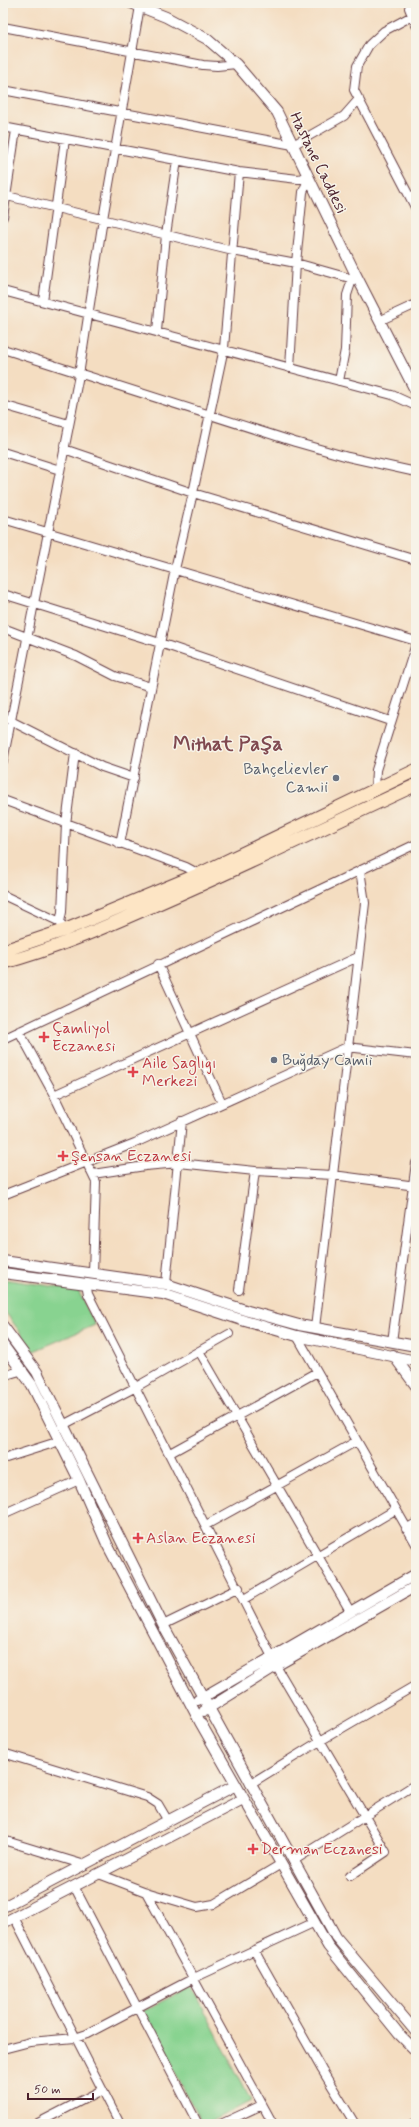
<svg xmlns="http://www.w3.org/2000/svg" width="419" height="2127" font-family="Mynerve,sans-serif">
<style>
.green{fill:#88d390;stroke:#69795e}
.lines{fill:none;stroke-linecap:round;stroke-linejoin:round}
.minor-casing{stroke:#643c42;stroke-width:10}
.tertiary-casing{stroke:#643c42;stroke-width:12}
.secondary-casing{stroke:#643c42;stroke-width:14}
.minor{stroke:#fff;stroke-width:8}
.tertiary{stroke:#fff;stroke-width:10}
.secondary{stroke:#fde5c5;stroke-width:12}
.worship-dot{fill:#6b7280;stroke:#f7f3e8;stroke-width:1.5}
.health-dot{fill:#e0444e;stroke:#f7f3e8;stroke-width:1.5}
.labels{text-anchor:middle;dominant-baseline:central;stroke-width:3;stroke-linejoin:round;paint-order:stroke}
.street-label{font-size:16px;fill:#4a1f2b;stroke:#f7f3e8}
.worship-label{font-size:16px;fill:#5b616d;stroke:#f7f3e8;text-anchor:end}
.health-label{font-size:16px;fill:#be3a42;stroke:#f7f3e8;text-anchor:start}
.district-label{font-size:20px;font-weight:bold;fill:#804950;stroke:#f7f3e8}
</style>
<rect width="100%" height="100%" fill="#f7f3e8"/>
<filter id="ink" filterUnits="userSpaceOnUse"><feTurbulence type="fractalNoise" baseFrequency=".025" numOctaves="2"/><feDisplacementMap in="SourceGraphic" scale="8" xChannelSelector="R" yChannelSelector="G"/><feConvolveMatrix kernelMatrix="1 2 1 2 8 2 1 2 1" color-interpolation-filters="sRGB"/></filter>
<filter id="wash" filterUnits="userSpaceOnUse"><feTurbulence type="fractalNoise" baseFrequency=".012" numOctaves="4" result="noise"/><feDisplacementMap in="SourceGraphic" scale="16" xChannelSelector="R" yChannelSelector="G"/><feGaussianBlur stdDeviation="0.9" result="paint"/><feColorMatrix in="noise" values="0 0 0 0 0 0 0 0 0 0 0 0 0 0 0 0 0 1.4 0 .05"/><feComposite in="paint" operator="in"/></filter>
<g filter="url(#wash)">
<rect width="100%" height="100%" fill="#f4ddc1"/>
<path class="green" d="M3 1279 78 1290 95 1325 34 1351 3 1309Z
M192 1986 251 2101 207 2124H202L143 2011Z"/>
</g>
<g filter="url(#ink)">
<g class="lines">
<g class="minor-casing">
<path id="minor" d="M411 3 409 8 416 25
M412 16 384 31 369 45 357 66 354 90 416 209
M3 27 203 65 217 66 236 64
M3 90 293 145 344 116 359 99
M3 127 239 172 298 179 309 177
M3 195 233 251 296 263 353 279
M3 217 16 130
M3 291 392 395 416 406
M43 301 65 139
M379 321 416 304
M157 331 166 235 177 160
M3 349 295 442 348 457 416 472
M290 368 296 263 303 192 309 177
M339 381 345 350 347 295 354 274
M3 405 69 424
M64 449 193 493 416 560
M3 452 60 470
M3 519 416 641
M3 594 160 643 390 721
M3 628 76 656 115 676 151 687
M3 717 102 767 134 778
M3 761 79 375 103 219 140 6
M375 789 376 770 416 644
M3 800 186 867 199 874
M120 844 175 569 193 493 224 348 239 172
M3 895 60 922 62 926
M60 922 62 912 66 824 75 753
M158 964 222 1103
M19 1031 54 1095 96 1182 93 1273
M3 1039 416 844
M54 1095 358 957
M93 1174 145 1166 179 1163 255 1171 333 1175 416 1186
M3 1195 135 1143 347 1047 416 1055
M86 1283 88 1294 272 1657
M166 1284 182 1121
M239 1290 255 1171
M315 1328 365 903 360 870
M297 1336 416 1544
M392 1342 416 1163
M199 1351 350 1611
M3 1376 23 1370
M63 1425 136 1387 229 1334
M170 1453 317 1372
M3 1459 60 1441
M3 1514 79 1480
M206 1525 357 1441
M406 1529 416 1523
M244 1599 395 1510
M163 1625 239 1588
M276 1666 386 1852 350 1876
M3 1753 147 1797 158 1804 168 1821
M250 1784 320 1741 416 1685
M3 1840 85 1865
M293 1861 416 1784
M99 1874 146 1892 197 1907 214 1904 281 1864
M74 1886 198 2124
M146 1892 273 2124
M14 1917 120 2124
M254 1950 322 2070 355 2124
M3 2049 30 2042 75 2038 87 2034 194 1978 315 1922
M36 2124 102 2090
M221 2124 262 2105
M412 2124 416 2122"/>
</g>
<g class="tertiary-casing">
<path id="tertiary" d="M131 3 166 17 207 39 236 64 277 112 355 273 416 392
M3 1261 166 1284 248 1311 299 1325 416 1346
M3 1273 163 1294 245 1321 297 1336 416 1361
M3 1326 37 1372 163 1625 336 1937 416 2032
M3 1345 32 1385 79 1480 107 1544 200 1722 328 1946 399 2034 416 2051
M393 1355 416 1386
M198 1700 416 1574
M204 1711 276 1666 416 1586
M3 1907 236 1785
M3 1923 243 1799"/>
</g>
<g class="secondary-casing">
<path id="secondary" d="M3 951 65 930 199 874 416 770
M3 963C56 949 105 927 155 905 243 867 329 825 416 785"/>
</g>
<use href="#minor" class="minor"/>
<use href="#tertiary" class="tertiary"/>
<use href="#secondary" class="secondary"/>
</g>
</g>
<g class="worship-dot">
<circle cx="336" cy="778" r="4"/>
<circle cx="274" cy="1060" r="4"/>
</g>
<g class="health-dot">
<path d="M42 1031h4v4h4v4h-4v4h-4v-4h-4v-4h4z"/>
<path d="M131 1066h4v4h4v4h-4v4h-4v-4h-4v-4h4z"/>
<path d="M61 1150h4v4h4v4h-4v4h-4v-4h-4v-4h4z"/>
<path d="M136 1532h4v4h4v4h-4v4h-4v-4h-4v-4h4z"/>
<path d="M251 1843h4v4h4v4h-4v4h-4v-4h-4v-4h4z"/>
</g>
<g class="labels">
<g class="street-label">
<text transform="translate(318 163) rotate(64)">Hastane Caddesi</text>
</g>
<g class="worship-label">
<text x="328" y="769">Bahçelievler<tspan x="328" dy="18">Camii</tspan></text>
<text x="282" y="1060" text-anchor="start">Buğday Camii</text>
</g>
<g class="health-label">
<text x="52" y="1028">Çamlıyol<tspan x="52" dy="18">Eczanesi</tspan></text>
<text x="142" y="1063">Aile Saglıgı<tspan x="142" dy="18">Merkezi</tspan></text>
<text x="71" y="1156">Şensan Eczanesi</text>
<text x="146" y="1538">Aslan Eczanesi</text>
<text x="261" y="1849">Derman Eczanesi</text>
</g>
<g class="district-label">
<text x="228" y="744">Mithat Paşa</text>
</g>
</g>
<rect width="419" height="2127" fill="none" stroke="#f7f3e8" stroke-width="16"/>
<path d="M28 2093v6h65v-6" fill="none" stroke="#4a1f2b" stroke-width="2"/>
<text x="34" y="2093" font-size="12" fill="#4a1f2b" stroke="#f7f3e8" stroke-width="3" paint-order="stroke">50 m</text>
</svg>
